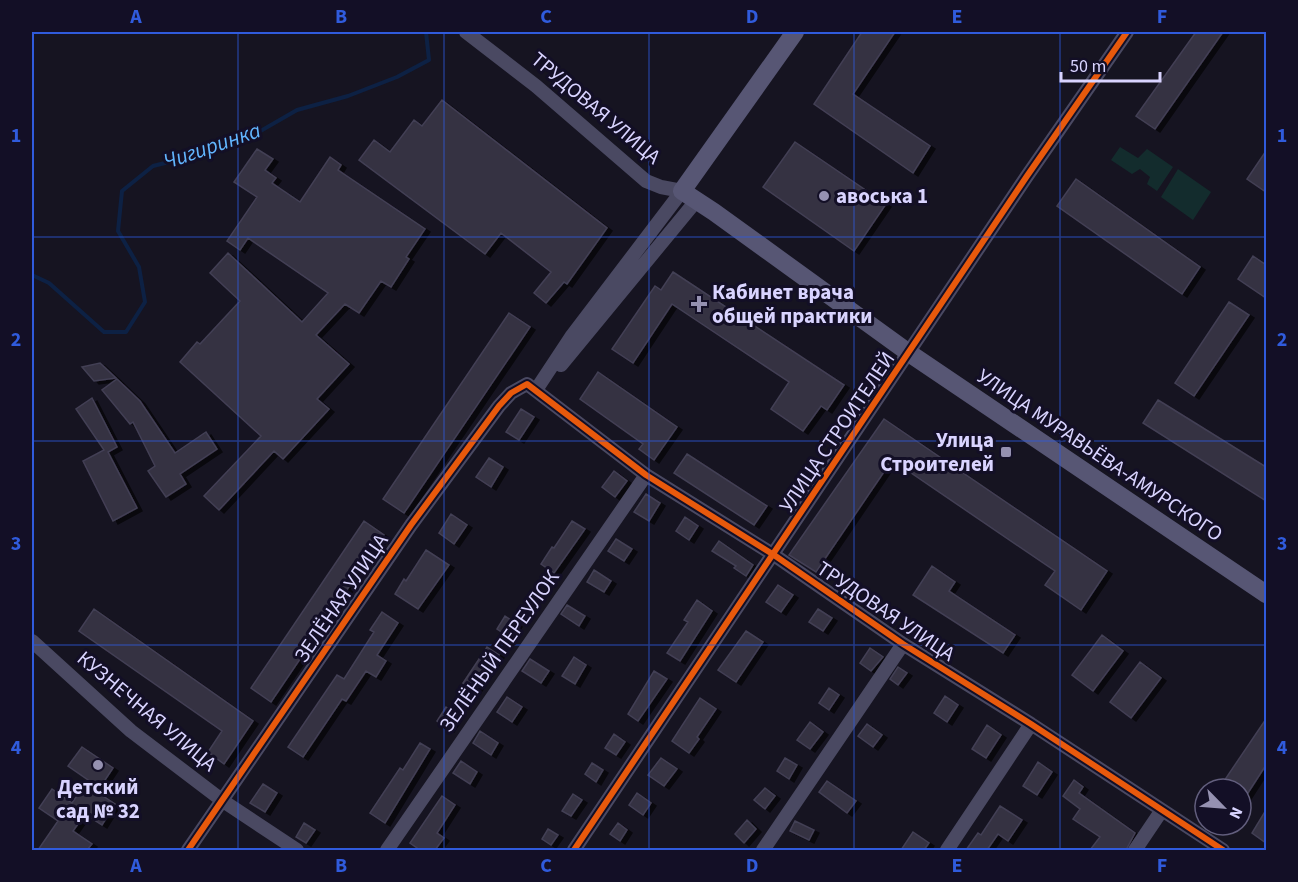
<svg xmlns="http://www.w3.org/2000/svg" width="1298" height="882" font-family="'Source Sans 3',sans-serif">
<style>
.green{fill:#132c2d}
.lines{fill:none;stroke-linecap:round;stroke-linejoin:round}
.stream{stroke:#0d2144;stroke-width:4}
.building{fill:#343243;stroke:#433f54;stroke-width:1.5;filter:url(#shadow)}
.street{stroke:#4a4962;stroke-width:14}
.secondary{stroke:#575674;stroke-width:18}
.cycleway-casing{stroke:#130f26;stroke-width:10}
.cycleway{stroke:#e8590c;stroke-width:6}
.grid{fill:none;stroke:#305bdc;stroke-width:1.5;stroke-opacity:0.55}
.poi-dot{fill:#9591b1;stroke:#130f26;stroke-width:2}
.labels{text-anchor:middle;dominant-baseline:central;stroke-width:6;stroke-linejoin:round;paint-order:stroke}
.street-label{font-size:21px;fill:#d9d4ff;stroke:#130f26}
.poi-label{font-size:21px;font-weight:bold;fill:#d9d4ff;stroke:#130f26;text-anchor:start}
.water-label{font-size:22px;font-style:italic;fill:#62b6ff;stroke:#130f26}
.neatline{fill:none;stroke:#305bdc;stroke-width:2}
.grid-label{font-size:20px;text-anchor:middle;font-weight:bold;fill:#305bdc}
</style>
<defs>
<filter id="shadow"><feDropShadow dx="5" dy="3" stdDeviation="0" flood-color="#0009"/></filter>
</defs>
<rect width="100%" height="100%" fill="#161421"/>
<path class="green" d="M1120 147 1138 158 1147 149 1173 167 1157 191 1147 184 1150 177 1140 169 1132 174 1111 160Z
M1178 169 1211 192 1193 220 1161 197Z"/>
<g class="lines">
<path class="stream" d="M32 275 49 283 104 332H126L145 302 139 267 118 231 122 191 153 166 193 156 250 137 297 110 348 96 397 77 429 60 426 32"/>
</g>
<path class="building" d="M862 32H895L853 94 930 146 913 173 814 104Z
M1196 32H1223L1155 129 1136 116Z
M442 100 607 228 567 284 564 282 546 303 534 293 551 272 501 233 485 254 359 160 374 140 390 152 414 120 422 126Z
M795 142 886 204 854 251 763 187Z
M257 149 273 159 265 170 276 178 272 183 300 202 330 157 341 165 338 170 425 229 406 257 409 259 391 287 381 281 359 313 345 304 316 335 349 364 317 399 329 409 283 459 274 451 219 510 204 496 261 436 180 362 197 342 200 344 240 301 210 273 228 253 302 322 328 293 248 238 240 250 227 241 257 197 234 182Z
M1266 151V192L1247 179Z
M1076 179 1200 267 1182 294 1057 206Z
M1253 256 1266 265V298L1238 279Z
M673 272 844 385 827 410 821 406 803 431 771 409 789 382 672 304 633 363 612 349 655 286 661 290Z
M1229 302 1249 315 1194 396 1175 383Z
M509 313 530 327 404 513 383 499Z
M100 363 116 378 94 381 82 367Z
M598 372 677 427 654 460 639 449 643 444 580 399Z
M117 379 140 401 175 453 206 432 217 449 180 474 186 484 166 497 148 471 155 466 133 422 130 424 102 390Z
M92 398 117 447 108 452 137 508 113 521 83 461 104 450 76 409Z
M1158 400 1266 467V501L1143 423Z
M521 409 534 417 519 440 506 432Z
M884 419 1107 571 1081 610 1045 585 1055 571 892 460 816 572 789 555Z
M687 454 767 506 754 525 674 473Z
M489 458 503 467 491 487 476 477Z
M614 471 627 481 615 497 602 487Z
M646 494 660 503 649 521 634 512Z
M451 514 467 525 454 544 439 533Z
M685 517 698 526 689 540 676 531Z
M364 521 384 535 271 702 251 688Z
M572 521 585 529 554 573 541 564 552 547 554 548Z
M616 539 632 549 624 561 608 551Z
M719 541 753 565 746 576 734 568 736 566 712 551Z
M426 550 449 565 418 609 395 594 404 579 406 581Z
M932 566 955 582 949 591 1015 635 1003 653 913 595Z
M594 570 611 581 604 592 587 582Z
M778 585 793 595 781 612 766 602Z
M697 600 712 611 680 661 667 653 688 622 684 620Z
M567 605 585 616 579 626 561 614Z
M94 609 253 721 224 764 208 752 222 731 79 631Z
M818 609 832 618 823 631 809 622Z
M382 612 398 623 377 655 386 661 376 677 366 671 346 701 342 699 303 757 288 747 337 675 344 679 374 632 370 630Z
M505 616 517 624 509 637 497 629Z
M746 631 763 642 736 682 718 670Z
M1102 635 1123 651 1093 691 1072 675Z
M487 647 499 655 475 691 463 683Z
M870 648 883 657 871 671 860 663Z
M574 657 586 665 575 684 562 676Z
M530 659 549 671 541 683 522 671Z
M1140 662 1161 678 1131 718 1110 702Z
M898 667 907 673 898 685 890 679Z
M654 671 667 679 638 721 628 714Z
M829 688 839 695 829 710 819 703Z
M945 696 958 705 947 722 934 713Z
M507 697 522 707 512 722 497 712Z
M700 698 716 709 697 737 699 739 689 753 672 741Z
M446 707 458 715 449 729 437 721Z
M1266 719V765L1246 796 1241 793V789H1236L1224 781Z
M810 722 823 732 810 749 797 740Z
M867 724 882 735 873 747 858 736Z
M987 725 1001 735 986 758 972 749Z
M480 731 498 743 491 755 473 743Z
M614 734 625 742 616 755 605 748Z
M420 743 430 749 385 823 370 813 400 768 403 770Z
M82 747 113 768 97 792 115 804 102 825 85 814 73 831 92 844 87 850H38L58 821 39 808 52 789 72 803 88 780 68 766Z
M661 758 677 769 664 786 648 775Z
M785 758 797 765 789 779 777 771Z
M461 761 477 772 470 784 453 773Z
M1038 762 1052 772 1037 795 1023 786Z
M592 763 603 770 596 782 585 774Z
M1074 780 1083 787 1079 793 1135 833 1126 850H1090L1100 837 1073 819 1080 809 1063 796Z
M827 781 856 801 847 813 819 792Z
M263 784 277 793 265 812 250 803Z
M765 788 775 796 765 809 754 800Z
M637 793 651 803 643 815 629 805Z
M573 794 582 800 571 816 562 811Z
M442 796 455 805 437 833 444 838 435 850H420L410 843Z
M1000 806 1022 820 1008 841 998 834 987 850H966L978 833 981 835Z
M1266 810V843L1252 833Z
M747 820 756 829 744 843 735 834Z
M795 821 814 830 809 840 790 831Z
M304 823 315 830 306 843 296 837Z
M618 823 627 830 620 841 610 834Z
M548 829 558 835 551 845 542 839Z
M913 832 929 843 924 850H901Z"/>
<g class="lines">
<path class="street" d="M466 32 536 86 646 181 661 187 682 191 571 337 536 390
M561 365 696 201
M32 641 131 731 223 801 297 850
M188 850 411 525 499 406 511 393 527 384 646 475 774 555 903 644 1031 724 1223 850
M387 850 646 475
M574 850 1027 176 1127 32
M763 850 903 644
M947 850 1031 724
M1135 850 1162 810"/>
<path class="secondary" d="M795 32 682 191 714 212 909 353 1266 594"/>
<g class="cycleway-casing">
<path id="cycleway" d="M188 850 411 525 499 406 511 393 527 384 646 475 774 555 903 644 1031 724 1223 850
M574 850 1027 176 1127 32"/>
</g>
<use href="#cycleway" class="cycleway"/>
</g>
<path class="grid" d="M238 32V850M444 32V850M649 32V850M854 32V850M1060 32V850M32 237H1266M32 441H1266M32 645H1266"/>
<g class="poi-dot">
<circle cx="824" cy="196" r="6"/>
<path d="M696 295h6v6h6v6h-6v6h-6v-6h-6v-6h6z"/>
<rect x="1000" y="446" width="12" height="12" rx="3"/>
<circle cx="98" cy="765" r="6"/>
</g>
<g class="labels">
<g class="street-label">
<text transform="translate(596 108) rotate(40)">ТРУДОВАЯ УЛИЦА</text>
<text transform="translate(837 432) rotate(-56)">УЛИЦА СТРОИТЕЛЕЙ</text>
<text transform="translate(1100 455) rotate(34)">УЛИЦА МУРАВЬЁВА-АМУРСКОГО</text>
<text transform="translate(341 598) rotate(-56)">ЗЕЛЁНАЯ УЛИЦА</text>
<text transform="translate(886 611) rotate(34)">ТРУДОВАЯ УЛИЦА</text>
<text transform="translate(499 651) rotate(-55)">ЗЕЛЁНЫЙ ПЕРЕУЛОК</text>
<text transform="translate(147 711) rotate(40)">КУЗНЕЧНАЯ УЛИЦА</text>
</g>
<g class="poi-label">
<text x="836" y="196">авоська 1</text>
<text x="712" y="292">Кабинет врача<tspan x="712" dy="24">общей практики</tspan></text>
<text x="994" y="440" text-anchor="end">Улица<tspan x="994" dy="24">Строителей</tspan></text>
<text x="98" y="787" text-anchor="middle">Детский<tspan x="98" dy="24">сад № 32</tspan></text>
</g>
<g class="water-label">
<text transform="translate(212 146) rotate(-19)">Чигиринка</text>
</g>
</g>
<rect width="1298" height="882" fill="none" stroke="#130f26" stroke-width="66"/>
<g transform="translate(1223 807) rotate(115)"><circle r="28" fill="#130f26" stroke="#625e7d" stroke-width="1.5"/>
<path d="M0-4.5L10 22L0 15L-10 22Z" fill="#9591b1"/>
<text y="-9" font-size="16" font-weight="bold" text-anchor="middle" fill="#d9d4ff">N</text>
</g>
<path d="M1061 72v9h99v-9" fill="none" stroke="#d9d4ff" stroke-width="3"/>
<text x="1070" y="72" font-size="18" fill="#d9d4ff" stroke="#130f26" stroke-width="4.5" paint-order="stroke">50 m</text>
<rect x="33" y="33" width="1232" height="816" class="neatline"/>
<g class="grid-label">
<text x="136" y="23">A</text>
<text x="341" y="23">B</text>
<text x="546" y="23">C</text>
<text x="752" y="23">D</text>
<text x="957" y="23">E</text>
<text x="1162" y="23">F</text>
<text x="16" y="142">1</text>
<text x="1282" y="142">1</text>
<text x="16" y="346">2</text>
<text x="1282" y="346">2</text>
<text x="16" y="550">3</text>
<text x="1282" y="550">3</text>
<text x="16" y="754">4</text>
<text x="1282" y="754">4</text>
<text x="136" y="872">A</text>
<text x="341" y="872">B</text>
<text x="546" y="872">C</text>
<text x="752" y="872">D</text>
<text x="957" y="872">E</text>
<text x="1162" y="872">F</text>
</g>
</svg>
